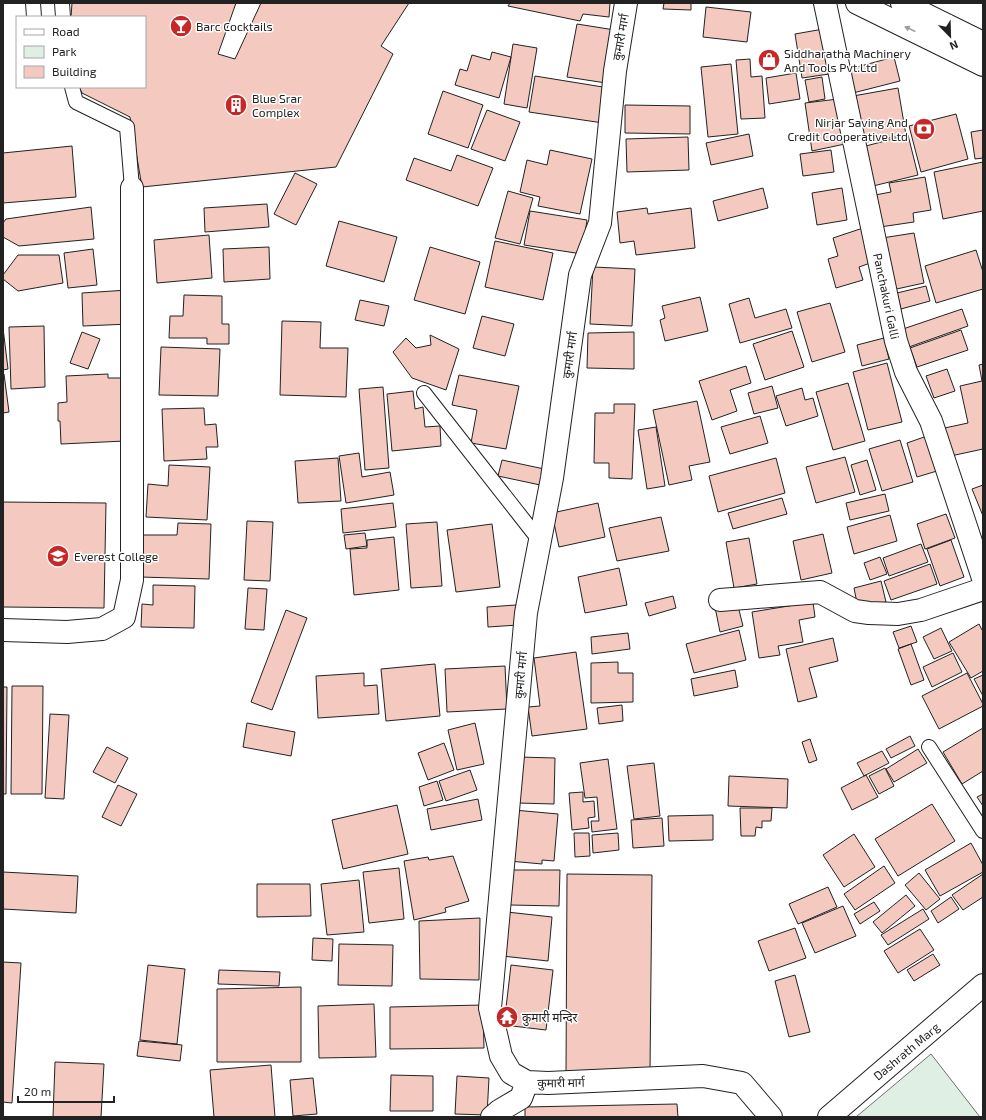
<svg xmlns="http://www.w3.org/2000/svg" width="986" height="1120" font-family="'Exo 2','Noto Sans Devanagari',sans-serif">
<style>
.green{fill:#e0efe3;stroke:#6f6f6f}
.building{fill:#f3c9c0;stroke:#222}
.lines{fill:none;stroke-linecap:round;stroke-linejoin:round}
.service-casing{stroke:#222;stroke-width:16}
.minor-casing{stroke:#222;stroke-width:24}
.trunk-casing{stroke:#222;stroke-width:24}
.service{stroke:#fff;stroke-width:14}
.minor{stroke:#fff;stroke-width:22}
.trunk{stroke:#fff;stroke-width:22}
.oneway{fill:#9c9c9c}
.labels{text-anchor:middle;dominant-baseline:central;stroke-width:3;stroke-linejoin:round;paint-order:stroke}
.poi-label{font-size:12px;fill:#222;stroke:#fff;text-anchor:start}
.street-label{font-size:12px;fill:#222;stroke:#fff}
</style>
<rect width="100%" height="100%" fill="#fff"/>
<path class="green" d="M931 1054 980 1117H856Z"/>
<path class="building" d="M72 3H236L218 54 235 59 261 3H409L381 46 393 54 336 167 142 187 130 117 82 93 79 87H145V17H71Z
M510 3H610L609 17 583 14 580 21 508 6Z
M664 3H691V10L663 9Z
M706 7 751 12 747 42 703 37Z
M577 24 615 30 606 83 567 77Z
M829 28 836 73 802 78 795 34Z
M513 44 537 48 527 108 504 104Z
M492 52 511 57 499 98 455 85 460 69 467 71 472 55 490 60Z
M894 57 900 81 849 94 842 71Z
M750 59 751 77 762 76 765 118 741 119 736 60Z
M731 64 738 134 708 137 701 67Z
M796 73 800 99 769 104 766 78Z
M535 76 609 88 603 123 529 112Z
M822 77 825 99 809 102 805 80Z
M898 88 906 135 861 143 853 96Z
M443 91 483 105 468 148 428 134Z
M838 99 845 144 812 151 805 103Z
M625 105 690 106V134L625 133Z
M487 110 520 122 505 161 471 149Z
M956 114 968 159 921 172 909 126Z
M983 130V158L975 159 971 132Z
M749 134 753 156 711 165 706 143Z
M908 135 918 175 873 186 862 147Z
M688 137 689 170 627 172 626 139Z
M72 146 76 197 3 203V153Z
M550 150 592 159 580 214 538 206 540 197 520 192 527 160 547 165Z
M831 150 834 172 803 176 800 154Z
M457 155 493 168 478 206 406 180 414 158 451 171Z
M983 162V211L943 219 934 172Z
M295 173 317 184 296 225 274 214Z
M925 177 931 210 913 213 914 222 880 227 875 195 891 192 889 183Z
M763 188 768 208 718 221 713 201Z
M842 188 847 220 817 225 812 193Z
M508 191 533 198 520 244 495 238Z
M267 204 269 227 205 232 204 208Z
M91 207 94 239 19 246 3 237V223L6 219Z
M647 208 648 214 691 208 695 248 636 255 634 241 620 243 617 212Z
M530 211 587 220 582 254 524 245Z
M339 221 397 237 384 282 326 266Z
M866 227 876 261 859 267 863 280 836 288 828 259 838 256 833 238Z
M914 233 924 283 892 290 882 238Z
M209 235 212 278 157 283 154 240Z
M495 241 553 253 543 300 485 287Z
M269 247 270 279 224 282 223 249Z
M430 247 480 262 465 314 414 300Z
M93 249 97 285 68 288 64 253Z
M976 250 983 272V289L936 303 925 266Z
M18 255H59L63 283 18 291 3 279V275Z
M593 267 635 269 632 326 590 324Z
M926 286 930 301 901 309 897 293Z
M128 290 130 324 83 326 82 293Z
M184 295 222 296V324H229V344H207V338H169L170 316H183Z
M700 297 708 331 665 341 660 320 665 318 662 306Z
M749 298 755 318 786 309 792 328 740 343 729 304Z
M360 300 389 306 384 326 355 320Z
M830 303 845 352 812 362 797 312Z
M962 309 968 326 909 347 903 329Z
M482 316 514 324 505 356 473 348Z
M282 321 321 322 320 348H348L346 397 280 395Z
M44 326 45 387 11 389 9 327Z
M3 328 8 369 3 370Z
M961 330 968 350 917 367 910 348Z
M792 331 804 367 765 380 753 344Z
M82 332 100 339 88 369 70 363Z
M634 332V369L587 368 588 333Z
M430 335 459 349 446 390 412 378 393 352 406 338 416 348 431 345Z
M884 338 889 359 862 366 857 345Z
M161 347 220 349 218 396 159 395Z
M887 363 902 422 868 430 853 372Z
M983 364V449L946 457 940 429 968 423 960 386 982 381 979 365Z
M746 366 751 383 730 390 737 411 712 420 699 381Z
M947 369 955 391 934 398 926 376Z
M3 374H4L9 412 3 413Z
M108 374V378H123L125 441 61 444 60 421H58V403L67 402 66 376Z
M459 375 519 386 506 449 471 443 477 410 452 405Z
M848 383 865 441 833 450 816 392Z
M772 386 778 408 754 414 748 393Z
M383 387 389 468 365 470 359 389Z
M802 388 805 400 813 398 818 416 786 426 776 396Z
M413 391 415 409 423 407 425 427 440 426 441 446 392 451 387 394Z
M697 401 710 462 689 466 692 480 669 485 653 410Z
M614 404H635L632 479 609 478V463H594L595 413H614Z
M204 408 205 425 216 424 218 447H206L207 459 164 461 162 409Z
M760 416 768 443 730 454 721 427Z
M656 427 665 486 647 489 638 430Z
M927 436 937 471 917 477 907 443Z
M900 440 913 482 882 491 869 449Z
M359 453 362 477 390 472 394 495 346 503 339 456Z
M845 457 855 492 816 503 806 467Z
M338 458 341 501 298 503 295 461Z
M776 458 785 493 718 512 709 476Z
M502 460 549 470 545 486 498 476Z
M867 460 876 490 860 495 851 465Z
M169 465 210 467 207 520 146 517 148 484 168 486Z
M983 485V516L972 489Z
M885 494 889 511 850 520 846 503Z
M782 498 787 514 733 529 728 513Z
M3 502 106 503 104 608 3 607Z
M393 503 396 527 343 533 341 509Z
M598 503 605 537 559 547 552 513Z
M946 514 955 538 925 549 917 524Z
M890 515 897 541 854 554 847 527Z
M661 517 669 551 617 561 609 528Z
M247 521 273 522 270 581 244 580Z
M437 522 442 586 411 588 406 524Z
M178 523 211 524 209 579 140 577 141 535H177Z
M492 524 500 587 456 592 447 530Z
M365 533 367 546 346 549 344 535Z
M823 534 832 573 801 580 793 541Z
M394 537 399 590 354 595 350 549 367 548V540Z
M749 538 757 584 734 588 726 542Z
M951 540 964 577 940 586 927 549Z
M921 544 928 562 889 576 883 558Z
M880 557 887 574 870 580 864 563Z
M930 564 937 584 891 600 884 581Z
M619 568 627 605 585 613 578 577Z
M881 581 886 602 858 608 854 588Z
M153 585 195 586 194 628 141 627 142 604 153 605Z
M248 588 267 589 264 630 245 629Z
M673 596 676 608 649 616 645 603Z
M737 602 743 626 720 632 715 607Z
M813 602 815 617 799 620 803 642 778 646 780 655 759 658 752 612Z
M516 605 518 625 488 627 487 607Z
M286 610 307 618 272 710 251 702Z
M979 624 982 630 983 629V671L971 678 949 642Z
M911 626 917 642 899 648 893 632Z
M941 628 952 651 934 659 923 637Z
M739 630 746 660 694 673 686 644Z
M628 633 630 649 592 654 591 637Z
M833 638 838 661 809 668 817 697 798 702 786 649Z
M911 644 924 680 911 685 898 649Z
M576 652 587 729 532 736 528 707 540 706 534 658Z
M953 653 962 672 932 687 923 667Z
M618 662V673H633V702L591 703V663Z
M435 664 440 716 386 721 381 669Z
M505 666 507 709 447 712 445 669Z
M735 670 738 687 694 696 691 679Z
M364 673V686L377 685 379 714 318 718 316 676Z
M967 673 983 704V706L939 729 922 696Z
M983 675V696L974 679Z
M12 686H43L42 794H11Z
M3 687H7L6 794H3Z
M622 705 623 721 599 724 597 708Z
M50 714 69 715 64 799 45 798Z
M247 723 295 732 291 756 243 747Z
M475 723 484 764 457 770 448 730Z
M983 728V771L962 784 943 752Z
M910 736 915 746 891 758 886 749Z
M810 739 817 760 809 763 802 742Z
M444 743 454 770 428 780 418 753Z
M107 747 128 758 115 783 93 772Z
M918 749 927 763 894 782 886 769Z
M882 751 889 763 864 776 857 763Z
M519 757 555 758 554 804 518 803Z
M608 759 617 829 592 832 591 821H599L597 797 585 798 580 763Z
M654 763 660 816 634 819 627 766Z
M885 768 894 786 879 794 869 776Z
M470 770 477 790 446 801 439 781Z
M866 775 878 797 852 810 841 788Z
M729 776 788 779 787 808 728 806Z
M437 781 443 800 424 806 419 787Z
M118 785 137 794 121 826 102 817Z
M583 792V802L594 801 595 817 588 818 589 828 572 830 569 793Z
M983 794V806L977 797Z
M478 799 482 820 431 830 427 809Z
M932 804 955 841 898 876 875 839Z
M397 805 408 854 343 869 332 820Z
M740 808H772L771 821H762V828L756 827 755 836H741Z
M514 810 558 814 554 861 542 860V864L509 861Z
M713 815V840L669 841 668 816Z
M662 818 664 846 633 848 631 820Z
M574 833H589L590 856 575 857Z
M618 833 619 850 593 853 592 835Z
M854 834 875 867 844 887 823 855Z
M971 843 983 865V872L940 896 925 870Z
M453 856 469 901 445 908 446 912 414 920 404 861 428 857 429 860Z
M884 866 895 883 855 910 844 894Z
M399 868 404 919 369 923 363 872Z
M512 870H560L559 906 510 905Z
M3 872 78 876 76 913 3 909Z
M919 873 940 899 926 910 905 885Z
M567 874 652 875 650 1071H566Z
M983 874V897L963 910 952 895Z
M359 880 364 932 327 935 321 884Z
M257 884H310L311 916 257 917Z
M828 887 837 907 798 924 789 904Z
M906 895 915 906 882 933 873 922Z
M951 897 959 909 938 923 931 911Z
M874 902 880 911 860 924 854 914Z
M843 906 856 936 815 953 802 923Z
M923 909 929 919 888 945 881 935Z
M507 912 552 917 548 961 502 956Z
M480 918 479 980 420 979 419 921Z
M795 928 806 958 769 971 758 941Z
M920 929 934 950 898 973 884 951Z
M313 938 333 939 332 961 312 960Z
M339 944 393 945 392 986 338 985Z
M933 954 940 965 914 981 907 970Z
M3 962 21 963 12 1103 3 1102Z
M148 965 185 969 177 1044 140 1040V1039Z
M511 965 553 970 546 1030 504 1025Z
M219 970 280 972 279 986 218 984Z
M795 975 810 1032 789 1037 775 981Z
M301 987V1062H217V989Z
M374 1004 376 1057 319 1058 318 1006Z
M483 1005 484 1048 390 1049V1007Z
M139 1041 182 1045 180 1061 137 1056Z
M55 1062 104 1064 101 1117H53Z
M271 1065 275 1117H214L210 1070Z
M391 1075 433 1076V1111H390Z
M457 1076 489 1078 487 1115 455 1114Z
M313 1078 317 1114 293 1116 290 1080Z
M677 1104 678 1117H525V1107Z"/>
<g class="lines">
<g class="service-casing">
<path id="service" d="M33 3 34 17
M62 3 63 17
M72 87 76 102 127 127 132 188
M424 393 540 541
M929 747 983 831"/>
</g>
<g class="minor-casing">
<path id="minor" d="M626 3 615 71 600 223 580 275 552 478 526 613 490 1008 501 1056 511 1073 527 1082 548 1083 703 1076 742 1083 771 1117
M825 3 896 341 906 372 931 421 983 578
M720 600 820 592 855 611 869 613 898 614 921 610 983 589
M3 630 67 632 102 629 124 617 132 580V188
M492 1117 499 1111 521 1098 527 1082
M829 1117 983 985"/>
</g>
<g class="trunk-casing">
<path id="trunk" d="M857 3 983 65
M902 3 983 43"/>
</g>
<use href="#service" class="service"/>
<use href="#minor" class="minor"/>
<use href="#trunk" class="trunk"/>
</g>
<defs><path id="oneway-solid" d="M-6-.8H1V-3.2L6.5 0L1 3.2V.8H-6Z"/></defs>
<use class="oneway" href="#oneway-solid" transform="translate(910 29) rotate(-154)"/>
<defs>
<g id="bar-disc" transform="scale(1.15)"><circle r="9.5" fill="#c62828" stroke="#fff"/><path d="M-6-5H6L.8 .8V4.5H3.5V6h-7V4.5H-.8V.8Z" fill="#fff"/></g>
<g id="shop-disc" transform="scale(1.15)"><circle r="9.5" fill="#c62828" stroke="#fff"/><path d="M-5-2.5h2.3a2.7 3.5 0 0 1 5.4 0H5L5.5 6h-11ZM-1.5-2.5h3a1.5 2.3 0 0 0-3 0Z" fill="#fff"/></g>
<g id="building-disc" transform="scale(1.15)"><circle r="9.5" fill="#c62828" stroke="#fff"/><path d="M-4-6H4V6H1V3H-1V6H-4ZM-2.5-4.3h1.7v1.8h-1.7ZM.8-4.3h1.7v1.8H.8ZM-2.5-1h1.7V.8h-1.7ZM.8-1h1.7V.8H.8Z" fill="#fff"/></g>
<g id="bank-disc" transform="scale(1.15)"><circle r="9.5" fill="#c62828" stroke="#fff"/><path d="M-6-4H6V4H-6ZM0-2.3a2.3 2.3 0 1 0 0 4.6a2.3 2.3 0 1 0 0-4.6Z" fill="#fff"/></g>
<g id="university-disc" transform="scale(1.15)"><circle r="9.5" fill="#c62828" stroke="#fff"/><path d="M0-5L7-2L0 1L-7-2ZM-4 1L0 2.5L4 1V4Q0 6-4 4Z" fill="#fff"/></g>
<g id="temple-disc" transform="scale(1.15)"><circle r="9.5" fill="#c62828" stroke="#fff"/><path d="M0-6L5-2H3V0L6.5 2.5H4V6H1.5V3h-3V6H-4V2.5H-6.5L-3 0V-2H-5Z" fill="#fff"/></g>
</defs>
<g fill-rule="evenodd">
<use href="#bar-disc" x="181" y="26"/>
<use href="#shop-disc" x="769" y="60"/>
<use href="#building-disc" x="236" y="105"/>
<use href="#bank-disc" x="924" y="129"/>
<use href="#university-disc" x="58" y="556"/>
<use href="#temple-disc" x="507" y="1017"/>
</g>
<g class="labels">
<g class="poi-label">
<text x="196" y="26">Barc Cocktails</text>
<text x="784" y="53">Siddharatha Machinery<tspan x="784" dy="14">And Tools Pvt.Ltd</tspan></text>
<text x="252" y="98">Blue Srar<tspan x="252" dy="14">Complex</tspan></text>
<text x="908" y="122" text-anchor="end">Nirjar Saving And<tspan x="908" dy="14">Credit Cooperative Ltd</tspan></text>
<text x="74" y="556">Everest College</text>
<text x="522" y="1017">कुमारी मन्दिर</text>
</g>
<g class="street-label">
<text transform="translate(620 37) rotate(-80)">कुमारी मार्ग</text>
<text transform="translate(887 296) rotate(78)">Panchakuri Galli</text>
<text transform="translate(569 355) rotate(-82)">कुमारी मार्ग</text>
<text transform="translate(520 675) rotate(-85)">कुमारी मार्ग</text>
<text transform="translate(906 1051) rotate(-40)">Dashrath Marg</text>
<text transform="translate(561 1082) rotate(-1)">कुमारी मार्ग</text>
</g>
</g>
<rect width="986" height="1120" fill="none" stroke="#222222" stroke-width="8"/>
<rect x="16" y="16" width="130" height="72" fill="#ffffff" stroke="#a7a7a7"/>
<rect x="24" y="29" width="20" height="6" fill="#ffffff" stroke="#a7a7a7"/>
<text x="52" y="36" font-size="12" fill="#222222">Road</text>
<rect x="24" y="46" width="20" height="12" fill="#e0efe3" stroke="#a7a7a7"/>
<text x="52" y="56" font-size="12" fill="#222222">Park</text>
<rect x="24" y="66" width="20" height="12" fill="#f3c9c0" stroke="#a7a7a7"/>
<text x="52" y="76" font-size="12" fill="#222222">Building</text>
<g transform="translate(950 36) rotate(157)" stroke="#ffffff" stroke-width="3" paint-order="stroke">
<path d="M0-3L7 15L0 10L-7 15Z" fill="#222222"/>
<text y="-6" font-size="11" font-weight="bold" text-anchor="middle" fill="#222222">N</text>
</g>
<path d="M18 1096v6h96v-6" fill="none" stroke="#222222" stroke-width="2"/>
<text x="24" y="1096" font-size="12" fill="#222222" stroke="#ffffff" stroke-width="3" paint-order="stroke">20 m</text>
</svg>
